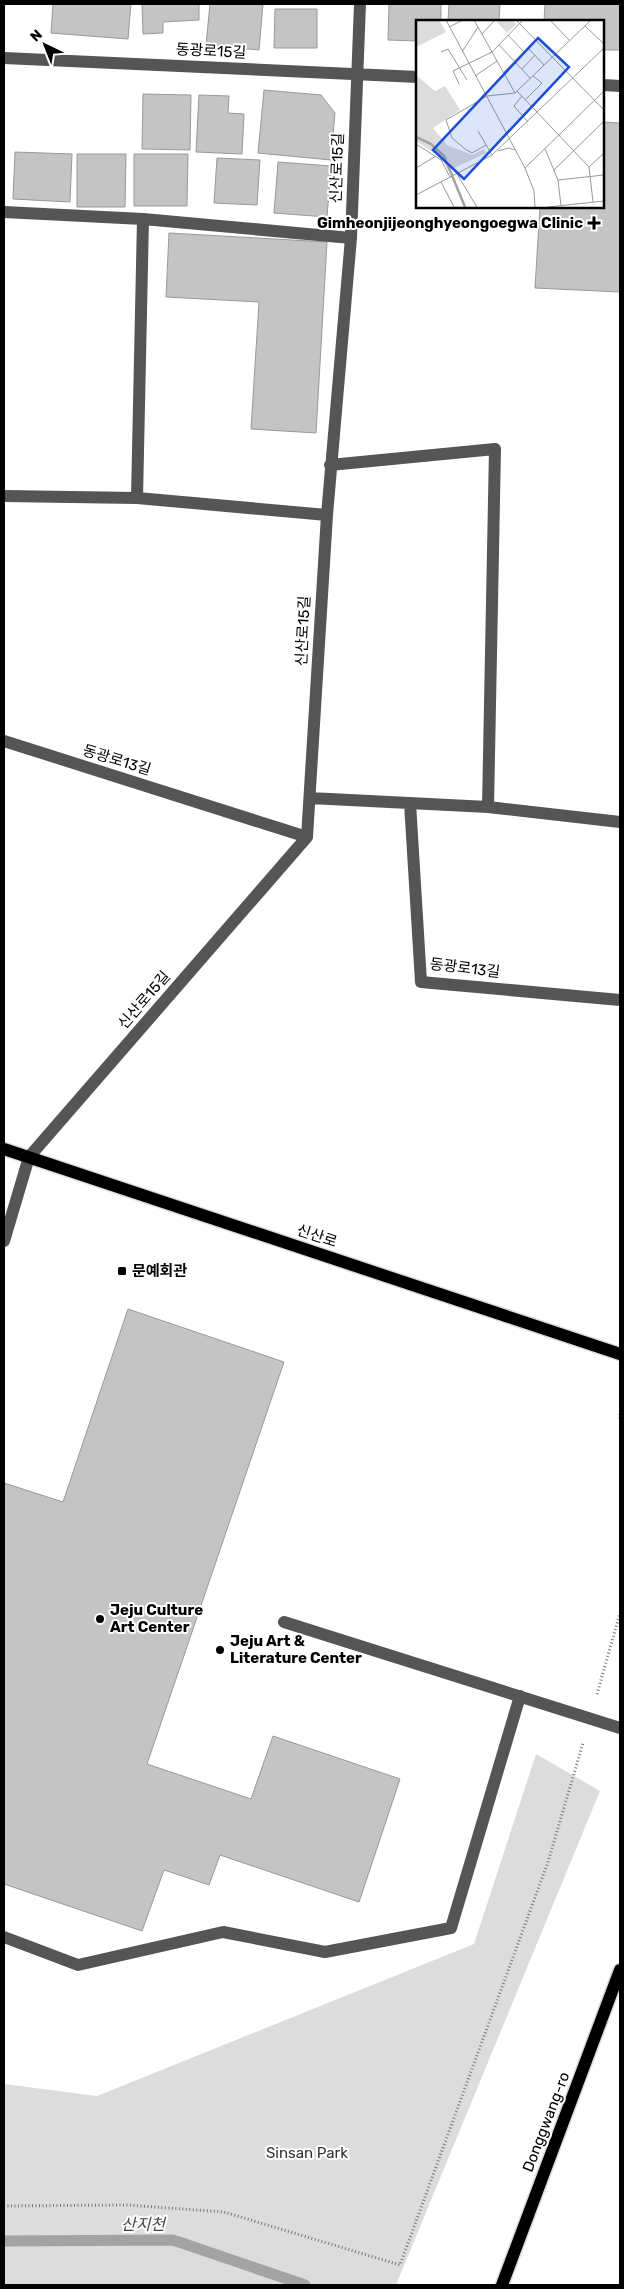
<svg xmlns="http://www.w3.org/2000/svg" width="624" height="2289" font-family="Rubik,'Noto Sans KR',sans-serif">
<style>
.green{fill:#dcdcdc}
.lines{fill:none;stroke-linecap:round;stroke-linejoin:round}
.stream{stroke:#a3a3a3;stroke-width:11}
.building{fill:#c4c4c4;stroke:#999}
.major-casing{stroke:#dbdbdb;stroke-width:15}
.path{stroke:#777;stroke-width:3;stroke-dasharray:1 2.5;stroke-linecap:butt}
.minor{stroke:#555;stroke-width:12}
.major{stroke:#000;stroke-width:12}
.poi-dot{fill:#000;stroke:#fff;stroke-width:2}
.labels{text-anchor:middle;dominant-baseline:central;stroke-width:4;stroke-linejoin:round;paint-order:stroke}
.street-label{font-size:15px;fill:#000;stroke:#fff}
.poi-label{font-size:15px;font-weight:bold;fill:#000;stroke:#fff;text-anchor:start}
.park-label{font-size:15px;fill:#333;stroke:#fff}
.water-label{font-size:16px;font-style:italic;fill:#444;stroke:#fff}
.inset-river{fill:none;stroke:#a3a3a3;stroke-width:2.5}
.inset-road{fill:none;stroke:#999;stroke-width:1}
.view{fill:#1d4ed8;fill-opacity:0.15;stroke:#1d4ed8;stroke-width:2.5}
.inset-edge{fill:none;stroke:#000;stroke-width:2.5}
</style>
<rect width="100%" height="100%" fill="#fff"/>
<path class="green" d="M536 1754 600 1791 396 2285H4V2084L97 2096 474 1944Z"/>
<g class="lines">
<path class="stream" d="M4 2241 173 2240 305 2285"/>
</g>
<path class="building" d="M53 4H131L128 39 51 33Z
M142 4H199V20L163 22V33L143 34Z
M210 4H263L259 50 206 45Z
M389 4H441V21H418V41L388 40Z
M449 4H500L499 21H448Z
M545 4H620V50H603V21H544Z
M275 9H317V48H274Z
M264 90 321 95 335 113 331 160 258 153Z
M143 94 191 95 190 150 142 149Z
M199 95 229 96 228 113 244 114 242 154 196 152Z
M603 122 620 123V292L535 288 540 206H603Z
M15 152 72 154 70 202 13 199Z
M77 154H126L125 207H77Z
M134 154H188L187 206H134Z
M217 158 260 160 257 205 214 203Z
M278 162 331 166 327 217 274 213Z
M169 233 327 242 316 433 251 429 259 302 166 297Z
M128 1309 284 1362 147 1764 251 1799 273 1736 400 1779 359 1902 220 1855 209 1885 164 1870 142 1931 4 1884V1483L63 1502Z"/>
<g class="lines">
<g class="major-casing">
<path id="major" d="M4 1149 620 1354
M502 2285 620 1970"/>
</g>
<path class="path" d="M620 1414V1420
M597 1694 620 1613
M4 2206 126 2205 224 2212 400 2265 548 1862 583 1743"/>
<path class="minor" d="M4 58 418 77
M603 85 620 86
M4 212 143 219 351 238
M330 465 495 449 488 807
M4 496 137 498 327 515
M137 498 143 219
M4 741 307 837
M310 798 488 807 620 822
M410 803 421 982 620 1000
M4 1241 29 1157 307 837 327 515 351 238 360 4
M284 1622 620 1728
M4 1937 78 1965 223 1932 325 1952 451 1928 520 1696"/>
<use href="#major" class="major"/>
</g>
<g class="poi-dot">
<path d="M591.5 215.5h5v5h5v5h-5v5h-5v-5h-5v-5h5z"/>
<rect x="117" y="1266" width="10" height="10" rx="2.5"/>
<circle cx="100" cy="1619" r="5"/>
<circle cx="220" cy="1650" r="5"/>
</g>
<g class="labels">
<g class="street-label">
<text transform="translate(211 51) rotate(3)">동광로15길</text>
<text transform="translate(337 168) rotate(-88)">신산로15길</text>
<text transform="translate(303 631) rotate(-87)">신산로15길</text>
<text transform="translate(117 760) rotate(17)">동광로13길</text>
<text transform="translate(465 968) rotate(7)">동광로13길</text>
<text transform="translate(144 1000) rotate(-49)">신산로15길</text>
<text transform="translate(317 1236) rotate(18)">신산로</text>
<text transform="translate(546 2122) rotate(-69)">Donggwang-ro</text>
</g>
<g class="poi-label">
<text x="583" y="223" text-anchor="end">Gimheonjijeonghyeongoegwa Clinic</text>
<text x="132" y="1271">문예회관</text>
<text x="110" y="1610">Jeju Culture<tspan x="110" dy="17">Art Center</tspan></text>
<text x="230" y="1641">Jeju Art &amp;<tspan x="230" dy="17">Literature Center</tspan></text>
</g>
<g class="park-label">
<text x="307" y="2153">Sinsan Park</text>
</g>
<g class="water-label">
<text x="143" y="2224">산지천</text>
</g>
</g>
<g transform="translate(416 20)">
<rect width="188" height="188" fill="#fff"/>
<path d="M0 0H23L30 12 0 27ZM83 0H96L100 4 91 13 81 2ZM0 55 19 71 29 66 44 90 17 108 31 125 56 135 68 129 70 133 32 151 26 138 0 121Z" fill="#dcdcdc"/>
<path class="inset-river" d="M0 117 15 124 28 136 49 187"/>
<path class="inset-road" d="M30 0 109 148 118 171 119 187M58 0 99 73M100 0 188 90M134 0 154 21M169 6 188 24M33 7 47 0M66 14 79 0M92 15 108 32M83 25 114 58M112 28 128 45M25 32 32 29 51 60M46 32 62 7M106 49 119 35M87 53 119 20M59 56 81 41M43 64 37 51 76 32 107 0M101 71 173 147 177 182M106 76 98 86 112 102M109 80 126 63 117 56M62 111 76 135M0 124 25 140 34 157M70 125 56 133 49 129 36 118 30 100 71 76 99 73 175 0M129 129 142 160 145 186M82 131 93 128 99 130M173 147 188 133M0 148 20 136M109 148 188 71M138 150 188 101M41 154 61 187M142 160 188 155M25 162 38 187M0 175 76 135 188 28M132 187 188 181"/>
<path class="view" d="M122 18 153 47 48 159 17 130Z"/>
<rect width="188" height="188" class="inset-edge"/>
</g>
<rect width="624" height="2289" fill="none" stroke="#000000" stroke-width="10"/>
<g transform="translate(45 45) rotate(317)" stroke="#ffffff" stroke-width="4" paint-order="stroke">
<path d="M0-4L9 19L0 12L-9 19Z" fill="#000000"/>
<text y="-8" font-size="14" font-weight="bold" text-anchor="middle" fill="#000000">N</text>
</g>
</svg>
